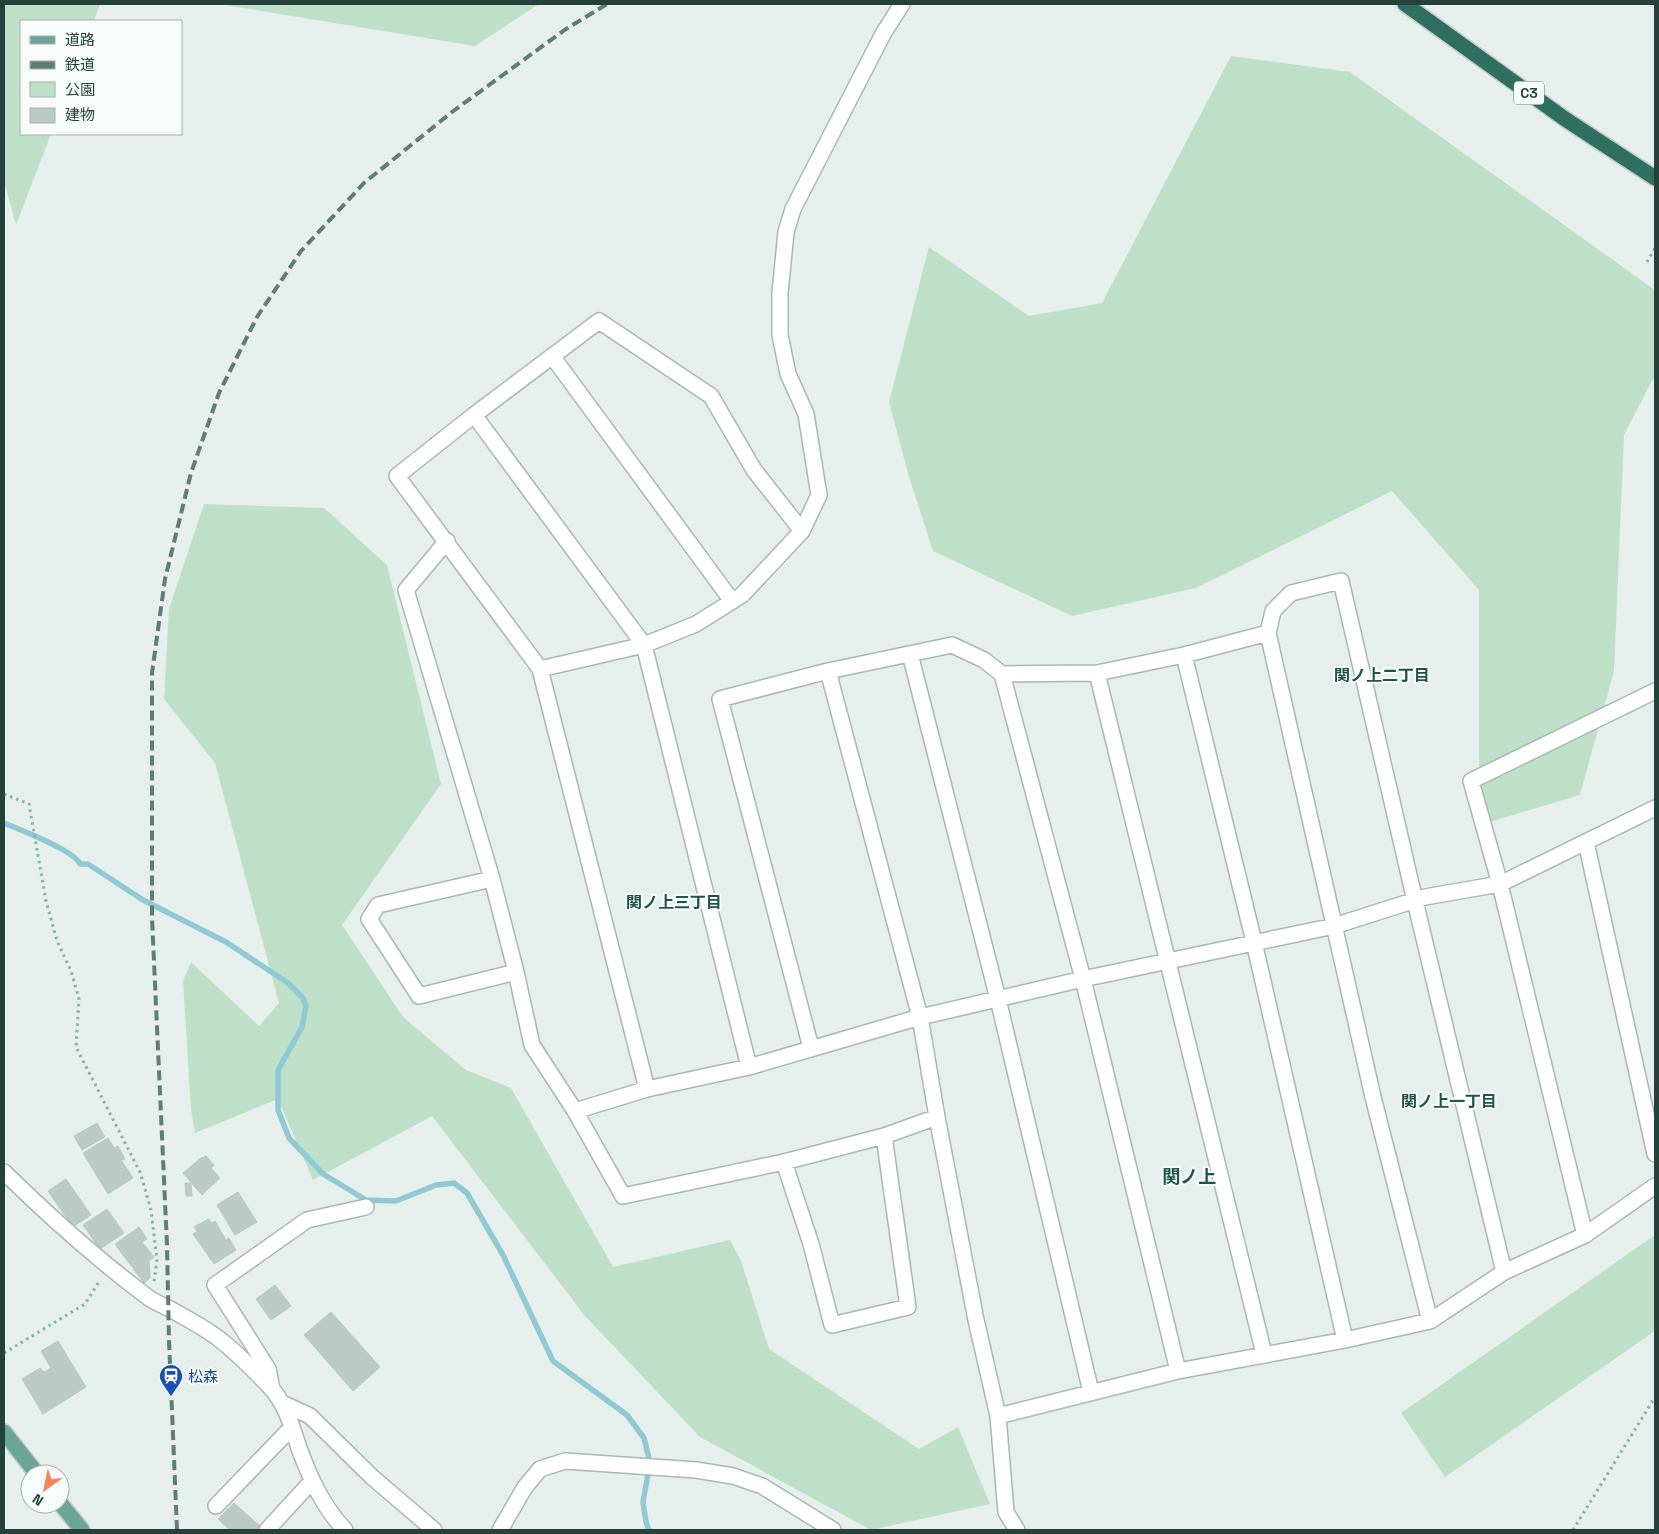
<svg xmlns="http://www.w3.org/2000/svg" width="1659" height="1534" font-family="'Space Grotesk','Noto Sans JP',sans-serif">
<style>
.green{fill:#bfe0c8}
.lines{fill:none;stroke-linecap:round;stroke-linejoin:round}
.stream{stroke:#8ec9d4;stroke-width:5.5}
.building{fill:#bbcac4;stroke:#b8c9c2}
.minor-casing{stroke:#a8b8b2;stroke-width:18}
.major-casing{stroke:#c2cac8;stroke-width:18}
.highway-casing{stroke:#c2cac8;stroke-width:18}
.path{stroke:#86b3a5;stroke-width:3;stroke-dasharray:2.5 4;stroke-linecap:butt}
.minor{stroke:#fff;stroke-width:15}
.major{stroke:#6aa596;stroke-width:15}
.highway{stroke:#2f6f62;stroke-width:15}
.rail{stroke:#5f7d75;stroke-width:4;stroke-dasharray:10 5;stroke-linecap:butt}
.labels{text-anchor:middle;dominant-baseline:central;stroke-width:4;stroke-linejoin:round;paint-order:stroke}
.shield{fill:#f7fbf9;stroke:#637a73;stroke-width:1}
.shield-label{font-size:14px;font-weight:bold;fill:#24423a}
.transit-label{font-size:15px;fill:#164399;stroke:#f7fbf9;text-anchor:start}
.neighbourhood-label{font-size:16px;font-weight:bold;fill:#1f5548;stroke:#f7fbf9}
.quarter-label{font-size:18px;font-weight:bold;fill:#1f5548;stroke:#f7fbf9}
</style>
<rect width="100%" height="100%" fill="#e6efeb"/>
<path class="green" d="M4 4H100L94 21H21V134H51L16 225 4 181Z
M219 4H539L475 46Z
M1231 56 1350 72 1655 290V375L1624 435 1614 671 1580 795 1479 825V590L1392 491 1196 588 1072 616 933 551 909 477 889 402 929 247 1029 316 1102 303Z
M204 504 324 508 387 565 441 784 342 925 403 1017 466 1070 511 1088 613 1267 730 1240 741 1261 769 1349 919 1449 958 1427 990 1504 871 1530 700 1437 585 1316 432 1116 313 1180 278 1099 195 1133 191 1109 183 981 191 962 259 1026 279 1003 215 763 164 699 169 609Z
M1655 1235V1331L1445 1477 1401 1413Z"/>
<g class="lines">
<path class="stream" d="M4 823C20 830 74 850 80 864H88L143 900 226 942 288 983 303 998 306 1006 302 1027 278 1070V1110L289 1138 323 1174 366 1200 396 1201 436 1185 454 1183 467 1193 503 1255 553 1361 627 1415 644 1438 650 1463 643 1502 646 1522 649 1530"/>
</g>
<path class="building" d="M97 1123 105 1137 82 1150 74 1136Z
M108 1138 114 1148 118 1146 125 1159 121 1160 133 1178 108 1194 83 1153Z
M206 1156 214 1165 211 1168 220 1178 202 1195 183 1173 202 1157 203 1158Z
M66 1179 91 1215 73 1227 48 1191Z
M185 1183H191L192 1196H186Z
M238 1192 257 1222 235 1235 217 1205Z
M107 1209 124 1233 100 1249 83 1225Z
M209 1219 211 1223 197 1231 194 1227Z
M215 1221 226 1240 229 1238 236 1250 214 1264 193 1234Z
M139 1227 147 1239 142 1242 154 1257 135 1271 115 1244Z
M149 1261 150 1278 144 1283 135 1271Z
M275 1285 291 1306 271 1320 256 1299Z
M331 1312 380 1367 353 1391 304 1335Z
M58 1341 86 1387 43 1414 22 1379 40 1368 44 1372 51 1368 41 1351Z
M234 1503 260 1526 257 1530H230L218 1519Z"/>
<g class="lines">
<g class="minor-casing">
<path id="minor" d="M552 356 732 601
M474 415 644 645 749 1067
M447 541 406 590 492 879 516 972 532 1045 575 1111 623 1196 784 1162 884 1136 937 1117
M1268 633 1273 611 1291 593 1341 581 1415 901 1504 1272
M910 654 998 999 1091 1392
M1184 655 1254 942 1345 1340
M540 669 644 645 696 624 742 595 802 531 819 495 806 414 788 374 780 335V293L786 232 793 209 883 34 902 4
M828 671 920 1017 937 1117 976 1320 998 1416 1006 1512 1017 1530
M1097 673 1264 1354
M1002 674 1097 673 1184 655 1268 633 1373 1097 1430 1321
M1586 842 1655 1154
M492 879 378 905 369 919 419 996 516 972
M811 1048 720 699 828 671 952 645 984 660 1002 674 1083 979 1178 1371
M647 1089 540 669 397 476 474 415 599 321 711 396 754 470 802 531
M575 1111 647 1089 749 1067 920 1017 1083 979 1334 926 1425 897 1500 884 1655 808
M784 1162 811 1244 832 1325 908 1307 884 1136
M4 1172C50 1217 98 1260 149 1298 156 1303 163 1305 170 1309 186 1318 203 1327 218 1338 237 1353 254 1370 270 1387 286 1404 292 1427 299 1448 310 1478 323 1507 345 1530
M1585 1235 1500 884 1471 781 1655 691
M272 1389 268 1369 215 1285 307 1220 366 1207
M282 1403 310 1416 372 1477 434 1530
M998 1416 1178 1371 1345 1340 1430 1321 1504 1272 1585 1235 1655 1186
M216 1506 292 1427
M267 1530 312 1481
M500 1530 525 1487 540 1469 565 1461 696 1470 733 1476 762 1486 833 1530"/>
</g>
<g class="major-casing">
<path id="major" d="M4 1432 37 1474
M60 1503 82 1530"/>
</g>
<g class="highway-casing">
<path id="highway" d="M1405 4 1565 119 1655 178"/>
</g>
<path class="path" d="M1647 262 1655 248
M4 794 29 804 46 901 57 941 71 971 79 999 76 1047 140 1172 151 1210 157 1260 154 1282
M4 1353 85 1304 100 1280
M1573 1530 1655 1397"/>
<use href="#minor" class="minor"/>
<use href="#major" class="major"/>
<use href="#highway" class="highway"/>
<path class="rail" d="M177 1530 169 1340 167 1245 152 918V673L165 579 191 473 219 393 257 317 301 251 364 183 452 112 566 29 607 4"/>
</g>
<defs>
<g id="station-pin" transform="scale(1.25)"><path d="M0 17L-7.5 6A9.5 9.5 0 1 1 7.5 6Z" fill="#1a4fb4" stroke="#f7fbf9"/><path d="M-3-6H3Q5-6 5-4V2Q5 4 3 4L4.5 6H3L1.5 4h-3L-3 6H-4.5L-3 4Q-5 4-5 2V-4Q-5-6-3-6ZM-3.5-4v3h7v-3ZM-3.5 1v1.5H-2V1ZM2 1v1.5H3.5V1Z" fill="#fff"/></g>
</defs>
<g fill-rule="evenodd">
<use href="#station-pin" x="171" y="1376"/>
</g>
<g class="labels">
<rect class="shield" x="1514" y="81.5" width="30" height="23" rx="4"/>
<g class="shield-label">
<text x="1529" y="93">C3</text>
</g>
<g class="transit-label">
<text x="188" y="1376">松森</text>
</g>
<g class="neighbourhood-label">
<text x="1382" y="675">関ノ上二丁目</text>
<text x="674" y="902">関ノ上三丁目</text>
<text x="1449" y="1101">関ノ上一丁目</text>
</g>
<g class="quarter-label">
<text x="1189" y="1176">関ノ上</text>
</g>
</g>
<rect width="1659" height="1534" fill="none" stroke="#24423a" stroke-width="10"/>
<rect x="20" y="20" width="162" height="115" fill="#f7fbf9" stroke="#a3b1ad"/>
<rect x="30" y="36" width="25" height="8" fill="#6aa596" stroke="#a3b1ad"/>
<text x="65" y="45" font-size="15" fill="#24423a">道路</text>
<rect x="30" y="61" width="25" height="8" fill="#5f7d75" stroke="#a3b1ad"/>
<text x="65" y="70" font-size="15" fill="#24423a">鉄道</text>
<rect x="30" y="82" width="25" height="15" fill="#bfe0c8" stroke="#a3b1ad"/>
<text x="65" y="95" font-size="15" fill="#24423a">公園</text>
<rect x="30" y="108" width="25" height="15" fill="#bbcac4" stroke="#a3b1ad"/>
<text x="65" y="120" font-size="15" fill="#24423a">建物</text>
<g transform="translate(45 1489) rotate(213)"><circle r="24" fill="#f7fbf9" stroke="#a3b1ad"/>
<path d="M0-4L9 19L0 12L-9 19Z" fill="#f4845f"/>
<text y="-8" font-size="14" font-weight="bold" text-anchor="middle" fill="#24423a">N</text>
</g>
</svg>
